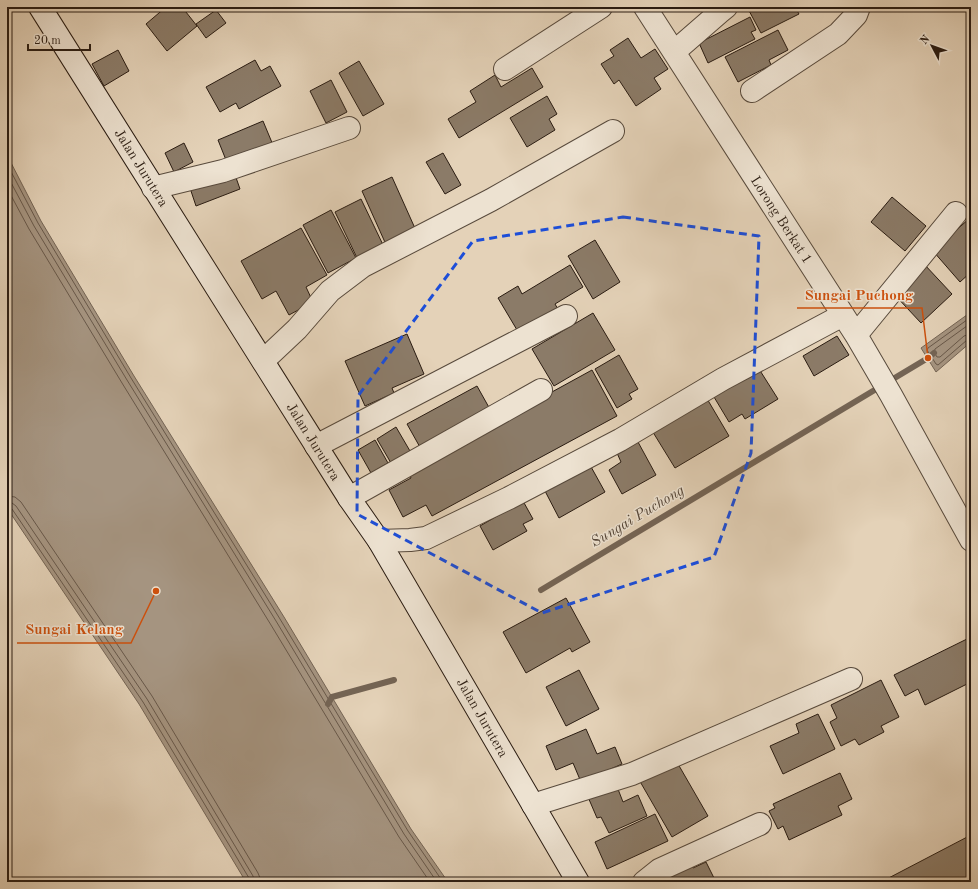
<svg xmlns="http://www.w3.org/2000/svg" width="978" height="889" font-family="'Old Standard TT',serif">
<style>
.water{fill:#a59480;stroke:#746454}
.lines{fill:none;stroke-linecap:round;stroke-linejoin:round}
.shore{stroke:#685849;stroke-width:1}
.stream{stroke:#746454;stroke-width:6}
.building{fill:#8b7b68;stroke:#2a1c12}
.street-casing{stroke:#584a3c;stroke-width:24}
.secondary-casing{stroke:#2a1c12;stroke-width:24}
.street{stroke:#ede2d1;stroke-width:22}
.secondary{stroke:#ede2d1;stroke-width:22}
.marked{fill:none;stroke:#1d4ed8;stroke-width:3;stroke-dasharray:8 5;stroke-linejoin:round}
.labels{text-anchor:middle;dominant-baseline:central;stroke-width:3;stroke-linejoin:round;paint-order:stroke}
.street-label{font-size:14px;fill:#2a1c12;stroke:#ede2d1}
.water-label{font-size:15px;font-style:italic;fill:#554638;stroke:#ede2d1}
.leader{fill:none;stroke:#cc500d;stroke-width:1.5}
.callout-dot{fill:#cc500d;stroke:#ede2d1;stroke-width:1.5}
.callout-label{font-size:15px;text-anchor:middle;font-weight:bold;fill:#cc500d;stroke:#ede2d1;stroke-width:3;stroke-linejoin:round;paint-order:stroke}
</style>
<rect width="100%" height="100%" fill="#e4d2b8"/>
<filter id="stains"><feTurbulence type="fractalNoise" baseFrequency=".005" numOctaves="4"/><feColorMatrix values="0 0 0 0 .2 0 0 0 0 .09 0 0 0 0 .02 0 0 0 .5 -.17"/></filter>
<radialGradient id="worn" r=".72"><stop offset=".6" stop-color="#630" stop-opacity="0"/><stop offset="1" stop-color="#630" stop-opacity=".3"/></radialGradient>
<path class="water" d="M7 155 41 221 134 376 284 617 411 829 448 882H246L139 704 7 508Z
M971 312V342L936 372 921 348Z"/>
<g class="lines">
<path class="shore" d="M7 164 38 223 131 378 280 619 408 831 443 882
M7 175 34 226 127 380 276 621 404 834 437 882
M7 188 29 229 122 383 271 625 399 837 430 882
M971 317 928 348 927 350 936 364 938 365 967 340H971
M971 323 935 349 934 352 937 357H940L964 336 967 335 971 334
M7 496 15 497 21 502 152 696 258 873 260 878V882
M7 502 12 503 16 506 147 699 253 876 254 882
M7 507H10L12 509 143 702 249 878V882"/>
<path class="stream" d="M541 590 928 358 934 353
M328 704 332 697 394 680"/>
</g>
<path class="building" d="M166 7H182L197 26 167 51 146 24Z
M747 7H795L799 14 761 33Z
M216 10 226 23 206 38 196 24Z
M750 17 756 30 751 32 755 39 708 63 699 43Z
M778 30 788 50 769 60 771 65 738 82 725 57Z
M628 38 641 58 655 49 668 69 654 78 661 89 636 106 619 80 614 84 601 64 614 56 610 50Z
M118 50 129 71 104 86 92 64Z
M255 60 261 71 270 66 281 86 239 109 236 103 220 112 206 87Z
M359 61 384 104 363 116 339 73Z
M532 68 543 87 459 138 448 119 476 102 470 91 495 75 501 87Z
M331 80 347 112 326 123 310 91Z
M547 96 557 114 549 119 555 130 527 147 510 118Z
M263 121 273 145 228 165 218 140Z
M184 143 193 162 174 172 165 153Z
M443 153 461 185 445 194 426 162Z
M233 169 240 189 196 206 189 185Z
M392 177 418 235 388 249 362 191Z
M892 197 926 226 905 251 871 222Z
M361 199 385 249 359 262 335 212Z
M331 210 356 258 328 273 303 225Z
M971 217V272L960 282 933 251Z
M301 228 327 275 306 287 313 302 289 315 276 291 262 299 241 261Z
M595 240 620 282 593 299 568 256Z
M924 264 952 294 921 323 893 293Z
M570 265 583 287 555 304 559 311 520 335 498 298 518 286 522 294Z
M593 313 615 350 554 386 532 349Z
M407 334 424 374 392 388 394 393 365 406 345 361Z
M837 336 849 355 814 376 803 356Z
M619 355 638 389 629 394 632 399 617 408 595 369Z
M759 369 778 399 745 419 742 414 729 422 714 397Z
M592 370 617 416 432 516 426 505 403 517 389 490 411 478 408 471Z
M477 386 491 411 421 449 407 424Z
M706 397 729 436 675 468 651 429Z
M396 427 410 451 391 463 377 439Z
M375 440 388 463 371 473 358 450Z
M638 442 656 475 622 494 609 470 621 462 617 453Z
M590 465 605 492 559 518 545 491Z
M523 501 533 519 523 524 527 531 493 550 480 526Z
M566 598 590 642 572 652 570 648 526 673 503 632Z
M971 637V682L925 705 918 689 905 696 894 675Z
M579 670 599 709 566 726 546 687Z
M881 680 899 717 881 726 884 732 859 745 855 739 841 746 830 722 837 718 831 705Z
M818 714 835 749 783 774 770 746 799 733 796 724Z
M586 729 597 754 615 747 622 764 581 782 573 763 556 770 546 746Z
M674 757 708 816 672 837 638 778Z
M840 773 852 799 838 806 842 815 789 840 783 826 778 829 769 811 775 808 773 804Z
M616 784 623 802 638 795 647 816 609 833 601 817 597 818 588 797Z
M655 814 668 841 607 869 595 842Z
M971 835V882H881Z
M689 859 693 868 706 862 716 882H663L659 874Z"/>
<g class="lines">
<g class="street-casing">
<path id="street" d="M645 7 856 335 891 395 971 540
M674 52 720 12 726 7
M505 69 601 7
M752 91 838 34 856 15 859 7
M153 188 223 171 349 128
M856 335 956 213
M263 361 297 329 330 291 363 266 491 200 613 131
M316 446 566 316
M349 498 541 390
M379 541 410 540 426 538 509 498 620 440 723 379 843 315
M533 805 632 774 851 679
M644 882 659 870 760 824"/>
</g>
<g class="secondary-casing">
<path id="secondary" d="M40 7 349 498 379 541 578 882"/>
</g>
<use href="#street" class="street"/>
<use href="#secondary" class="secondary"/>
</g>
<path class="marked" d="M623 217 759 236 751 453 714 557 542 613 357 514 358 396 473 241Z"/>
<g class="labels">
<g class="street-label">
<text transform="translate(141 168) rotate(58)">Jalan Jurutera</text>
<text transform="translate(781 220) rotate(57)">Lorong Berkat 1</text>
<text transform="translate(313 442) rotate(58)">Jalan Jurutera</text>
<text transform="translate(482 718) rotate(60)">Jalan Jurutera</text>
</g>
<g class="water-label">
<text transform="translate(638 517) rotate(-31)">Sungai Puchong</text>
</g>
</g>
<path class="leader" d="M928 358L922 308H797M156 591L131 643H17"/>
<g class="callout-dot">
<circle cx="928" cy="358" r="4"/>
<circle cx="156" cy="591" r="4"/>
</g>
<g class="callout-label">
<text x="859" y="300">Sungai Puchong</text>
<text x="74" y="634">Sungai Kelang</text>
</g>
<rect width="978" height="889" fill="none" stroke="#e4d2b8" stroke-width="24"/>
<rect x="8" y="8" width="962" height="873" fill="none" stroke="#2a1c12" stroke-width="2"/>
<rect x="12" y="12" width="954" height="865" fill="none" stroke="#2a1c12"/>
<g transform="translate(932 46) rotate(311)" stroke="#ede2d1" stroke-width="3" paint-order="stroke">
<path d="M0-3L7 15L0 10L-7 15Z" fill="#2a1c12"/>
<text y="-6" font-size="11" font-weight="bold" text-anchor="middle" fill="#2a1c12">N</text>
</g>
<path d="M28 44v6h62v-6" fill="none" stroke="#2a1c12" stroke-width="2"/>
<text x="34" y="44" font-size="12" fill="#2a1c12" stroke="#ede2d1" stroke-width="3" paint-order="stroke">20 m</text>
<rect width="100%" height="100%" filter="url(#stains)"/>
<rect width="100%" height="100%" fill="url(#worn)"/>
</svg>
